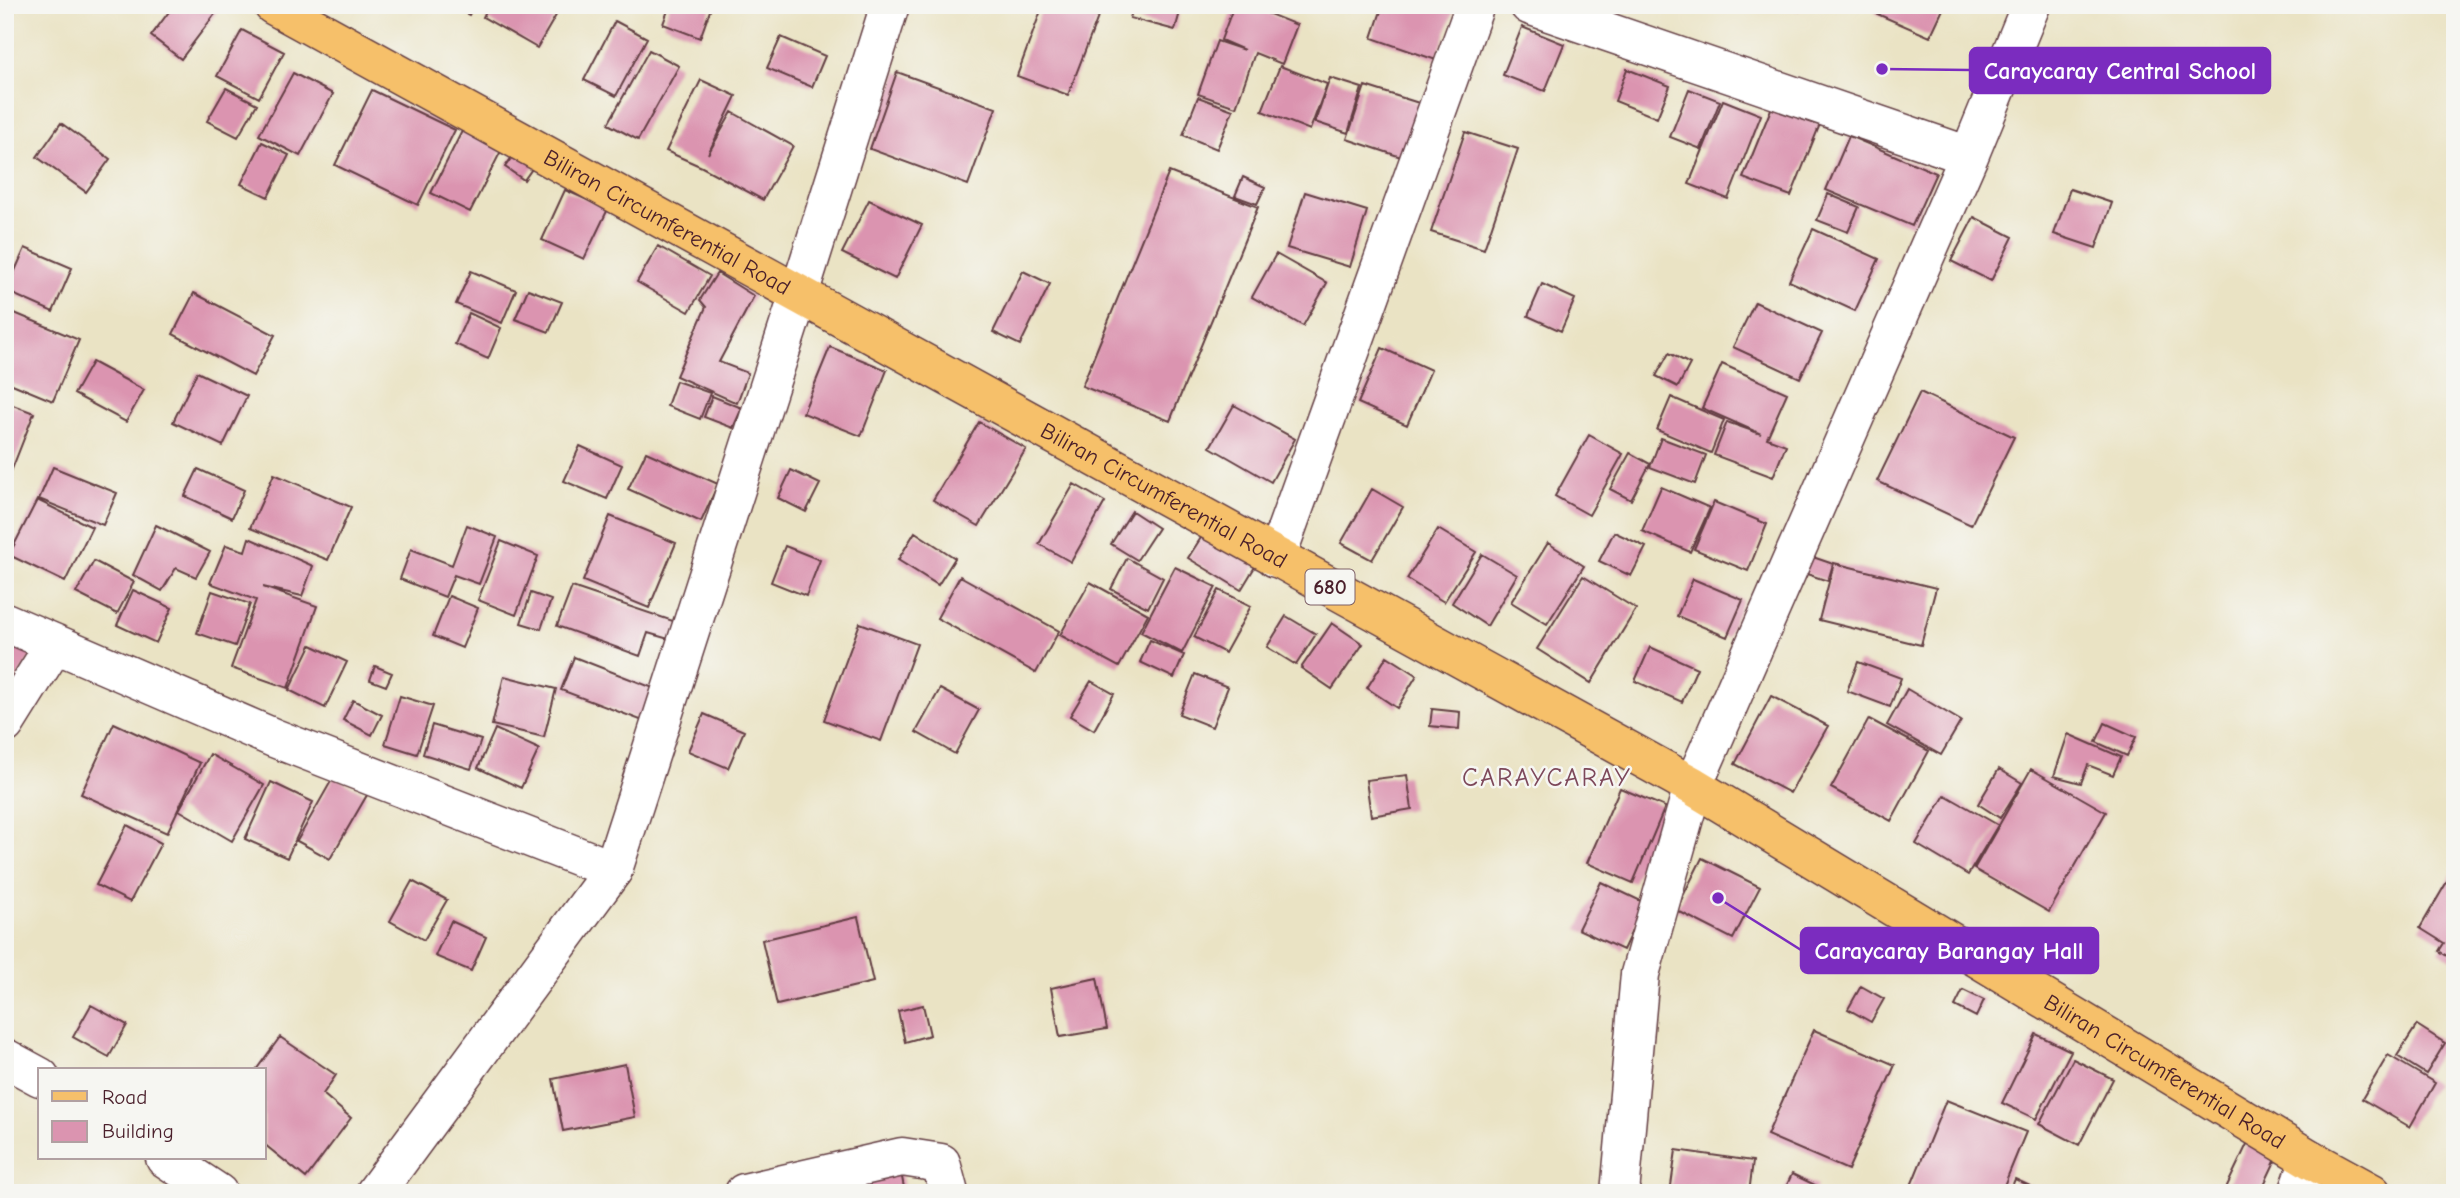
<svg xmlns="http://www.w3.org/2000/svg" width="2460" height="1198" font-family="'Comic Neue',sans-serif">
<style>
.building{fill:#db94b0}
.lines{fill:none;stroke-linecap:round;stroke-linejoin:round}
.minor-casing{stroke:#623c42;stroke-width:41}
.tertiary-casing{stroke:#623c42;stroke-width:41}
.primary-casing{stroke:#623c42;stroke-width:41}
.minor{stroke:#fff;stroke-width:38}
.tertiary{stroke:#fff;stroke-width:38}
.primary{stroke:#f6c06b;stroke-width:38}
.labels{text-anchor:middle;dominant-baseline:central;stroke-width:5;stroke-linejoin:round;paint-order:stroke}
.shield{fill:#f6f6f2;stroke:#7e6067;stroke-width:2}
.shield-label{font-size:21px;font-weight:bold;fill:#4a1f2b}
.street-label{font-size:23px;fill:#4a1f2b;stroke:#f6f6f2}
.quarter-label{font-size:26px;letter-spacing:2px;fill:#7d485a;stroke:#f6f6f2}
.leader{fill:none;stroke:#7b2cbf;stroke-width:2.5}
.callout-dot{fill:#7b2cbf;stroke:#f6f6f2;stroke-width:2.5}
.callout{fill:#7b2cbf;stroke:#7b2cbf;stroke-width:2.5}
.callout-label{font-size:24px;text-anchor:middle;font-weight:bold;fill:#fff}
</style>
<rect width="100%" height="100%" fill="#f6f6f2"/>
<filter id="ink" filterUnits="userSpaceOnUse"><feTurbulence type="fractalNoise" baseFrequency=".0143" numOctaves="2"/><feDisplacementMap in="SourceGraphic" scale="14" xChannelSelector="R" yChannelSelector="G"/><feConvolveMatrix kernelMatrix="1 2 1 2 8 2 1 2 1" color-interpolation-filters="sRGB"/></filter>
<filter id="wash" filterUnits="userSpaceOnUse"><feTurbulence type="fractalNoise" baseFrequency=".00686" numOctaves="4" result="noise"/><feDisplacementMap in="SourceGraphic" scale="28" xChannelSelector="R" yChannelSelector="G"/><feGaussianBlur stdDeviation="1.57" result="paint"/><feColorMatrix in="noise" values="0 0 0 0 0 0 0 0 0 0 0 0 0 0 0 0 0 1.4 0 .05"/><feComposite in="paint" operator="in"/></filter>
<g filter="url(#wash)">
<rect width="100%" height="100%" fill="#eae3c4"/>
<g id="blocks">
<path class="building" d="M174 5H211L218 10 181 59 151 36Z
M448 5H474L469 15Z
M489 5H562L537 48 483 17Z
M670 5H712L700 38 663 24Z
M1043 5H1068L1098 17 1068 95 1017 76Z
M1134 5H1182L1175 30 1130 18Z
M1234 5H1247L1297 25 1282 64 1255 53 1236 107 1198 94 1217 41 1244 50 1221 40Z
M1383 5 1455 7 1436 60 1372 38Z
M1782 5H1801L1799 11Z
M1879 5H1945L1930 37 1875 13Z
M615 21 647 38 616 96 584 80Z
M1522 27 1564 44 1545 91 1503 75Z
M242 30 284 52 259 98 217 76Z
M781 37 825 56 812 87 767 68Z
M649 50 679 66 638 140 608 124Z
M1280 66 1327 84 1310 130 1262 111Z
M1627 69 1670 86 1657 118 1615 101Z
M897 72 996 108 968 185 870 149Z
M293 73 333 94 300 156 259 135Z
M1330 78 1362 88 1348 133 1315 122Z
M701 80 736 96 708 154 732 112 793 146 763 200 702 167 666 151Z
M1365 86 1422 104 1404 158 1347 139Z
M226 88 257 104 238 137 207 121Z
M1689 89 1720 101 1701 149 1670 137Z
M372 90 455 130 418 205 335 165Z
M1198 97 1233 110 1217 149 1183 135Z
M1723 100 1761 115 1728 199 1689 184Z
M1773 104 1820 124 1791 196 1743 178Z
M61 123 110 159 86 192 37 157Z
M463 129 502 149 470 212 431 193Z
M1465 132 1518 149 1484 249 1431 232Z
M1849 136 1936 173 1912 226 1826 190Z
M262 142 289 155 268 197 241 184Z
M517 150 536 163 524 180 505 167Z
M1169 172 1258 207 1170 421 1082 386Z
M1243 177 1265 187 1257 204 1235 196Z
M2070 189 2112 203 2096 248 2054 234Z
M565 190 608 209 584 259 542 240Z
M1305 192 1367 211 1350 267 1287 248Z
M1828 194 1859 207 1848 232 1817 220Z
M869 200 922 225 895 279 842 253Z
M1974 217 2013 237 1991 281 1951 261Z
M1813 229 1879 259 1855 311 1789 281Z
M658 246 710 276 689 312 637 282Z
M25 248 72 268 53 312 6 291Z
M1276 254 1327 283 1303 326 1252 297Z
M471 271 516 290 502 323 456 304Z
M1023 271 1050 284 1020 345 993 332Z
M717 273 754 296 719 362 748 373 737 403 676 376 706 307 700 300Z
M1542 284 1575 299 1561 331 1528 316Z
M528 289 562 302 549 332 515 319Z
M194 293 275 335 253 376 173 334Z
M1755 302 1822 333 1800 378 1733 347Z
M5 309 79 340 53 401 5 381Z
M469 313 501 328 488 359 455 344Z
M830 347 887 370 861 436 803 413Z
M1382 348 1431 370 1407 425 1358 403Z
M1669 353 1690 364 1678 387 1656 376Z
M92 362 144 390 126 422 74 394Z
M1722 364 1787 393 1767 438 1786 445 1773 477 1714 455 1727 422 1761 434 1702 408Z
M197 372 247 396 223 446 173 422Z
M676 381 710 393 700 419 667 406Z
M1920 392 2014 437 1971 525 1877 481Z
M712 396 742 408 733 428 704 417Z
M1671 397 1724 420 1711 453 1657 430Z
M5 402 34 413 5 487Z
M1234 405 1295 439 1271 482 1210 447Z
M979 422 1026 449 979 526 933 500Z
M1589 435 1623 454 1589 515 1555 496Z
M1661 438 1706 455 1695 484 1650 467Z
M580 446 622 465 607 499 564 481Z
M646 452 718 484 701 522 628 489Z
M1630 453 1650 464 1631 500 1610 489Z
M53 467 117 493 103 525 39 499Z
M198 469 244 490 232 518 185 496Z
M791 470 820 484 806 512 778 498Z
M274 474 351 507 328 560 250 528Z
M1074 484 1105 502 1071 562 1039 544Z
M1661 487 1710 508 1690 552 1642 531Z
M1372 489 1403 507 1372 560 1341 543Z
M37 500 92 527 65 582 9 555Z
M1714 502 1767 524 1748 571 1694 549Z
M1132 511 1158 528 1137 560 1111 544Z
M610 516 676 543 649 608 583 581Z
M156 525 210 552 196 577 176 568 162 591 133 575Z
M467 525 497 537 479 584 454 575 445 597 400 579 411 549 452 565Z
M1438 529 1476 552 1444 602 1407 579Z
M915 532 955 558 938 585 898 560Z
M1614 532 1646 547 1631 576 1599 561Z
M1204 533 1256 565 1241 590 1188 558Z
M249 538 313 566 302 596 263 587 317 606 288 688 231 668 256 600 210 583 226 545 245 551Z
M501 541 538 556 516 615 478 600Z
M1548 543 1584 566 1547 624 1511 602Z
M785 546 820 560 806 596 771 582Z
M1482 554 1517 575 1487 626 1452 603Z
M1807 555 1833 564 1828 581 1801 572Z
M1127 558 1163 578 1148 608 1111 589Z
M94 561 134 582 117 614 76 593Z
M1834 563 1936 588 1921 645 1819 620Z
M1175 567 1216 587 1182 653 1141 632Z
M960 576 1059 631 1036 673 937 618Z
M1583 576 1636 609 1591 683 1537 649Z
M1693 579 1743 600 1727 637 1677 616Z
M1090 582 1148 614 1119 667 1060 635Z
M572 587 679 623 672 640 648 633 640 656 557 626Z
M133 590 172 608 156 643 117 625Z
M1219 590 1251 606 1225 653 1194 637Z
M212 591 250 604 235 646 197 633Z
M531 593 551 600 541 629 521 623Z
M449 596 478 608 462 648 433 636Z
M1286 616 1316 634 1296 665 1267 647Z
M860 623 917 644 881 741 824 720Z
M1332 623 1363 644 1332 689 1301 668Z
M5 627 37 648 5 695Z
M1150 640 1184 655 1174 678 1140 662Z
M311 645 347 662 325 708 289 690Z
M1650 647 1697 668 1682 702 1635 681Z
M1387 656 1417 675 1397 708 1367 688Z
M574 657 656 689 643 721 561 690Z
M1858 662 1901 678 1890 707 1847 691Z
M375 666 392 673 386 686 370 680Z
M1195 674 1228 687 1212 727 1179 714Z
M504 676 556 689 544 737 492 725Z
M1091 681 1114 694 1094 730 1070 716Z
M940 689 979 710 955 754 916 732Z
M1907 689 1961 721 1941 755 1887 725Z
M400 696 433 706 417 754 385 744Z
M1771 696 1828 726 1790 793 1735 764Z
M353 700 382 715 372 735 343 720Z
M1432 709 1460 712 1459 729 1430 726Z
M704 714 744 731 728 768 688 751Z
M1869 719 1929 751 1891 821 1831 788Z
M114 723 200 763 167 833 81 794Z
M2105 723 2136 737 2127 756 2096 742Z
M432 725 481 740 471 769 423 754Z
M495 729 539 749 521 788 478 768Z
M2068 734 2121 757 2113 775 2088 765 2081 783 2054 776Z
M210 754 264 785 232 841 179 810Z
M1999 769 2022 783 2000 818 1978 804Z
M2031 769 2106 812 2049 912 1974 869Z
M1407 775 1412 809 1371 816 1366 780Z
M334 776 367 795 330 859 297 841Z
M271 782 313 802 287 858 245 839Z
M1620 788 1665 807 1633 883 1587 863Z
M1945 795 1998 825 1968 875 1916 844Z
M127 825 161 843 130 902 96 885Z
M1702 858 1760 887 1733 939 1676 910Z
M2455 868V961L2439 951 2444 943 2420 928Z
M412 881 447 900 424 940 390 921Z
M1601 882 1645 903 1623 950 1578 929Z
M858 917 873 982 777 1005 762 940Z
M451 921 486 937 471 971 435 956Z
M1097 978 1107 1029 1060 1037 1051 988Z
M1861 986 1884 999 1871 1022 1848 1009Z
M1963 990 1984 1000 1976 1017 1955 1006Z
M91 1005 127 1025 109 1057 73 1037Z
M923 1005 930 1035 905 1042 898 1011Z
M2417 1025 2445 1043 2426 1074 2397 1056Z
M1814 1030 1895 1065 1848 1170 1767 1135Z
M2036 1034 2071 1051 2036 1119 2002 1103Z
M280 1037 336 1075 323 1094 351 1118 306 1178 264 1144V1070H256Z
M2388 1055 2435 1083 2410 1127 2362 1099Z
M2073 1059 2113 1079 2079 1145 2039 1124Z
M625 1064 635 1117 563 1131 553 1079Z
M1946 1100 2026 1132 2001 1193H1908Z
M2248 1142 2278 1155 2260 1193H2236L2226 1188Z
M1676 1150 1753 1161 1749 1193H1670Z
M901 1172 905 1193H837L835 1185Z
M1792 1174 1817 1186 1813 1193H1783Z
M2015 1179 2045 1193H2009Z"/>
</g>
</g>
<g filter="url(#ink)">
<use href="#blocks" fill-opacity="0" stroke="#623c42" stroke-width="2"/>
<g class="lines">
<g class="minor-casing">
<path id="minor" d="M1529 5 1969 156
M799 294 890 5
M1276 558 1475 5
M5 622 274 738 613 870
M5 724 55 644
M5 1058 40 1077
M165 1158 218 1193
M744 1193 902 1157 941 1163 949 1193
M1620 1193 1640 974 1693 786 1969 156 2031 5
M2298 1193 2310 1159"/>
</g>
<g class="tertiary-casing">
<path id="tertiary" d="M375 1193 613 870 799 294"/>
</g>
<g class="primary-casing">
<g id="primary">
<path id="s1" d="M273 5 1693 786 2310 1159 2372 1193"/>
</g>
</g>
<use href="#minor" class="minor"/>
<use href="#tertiary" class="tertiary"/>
<use href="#primary" class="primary"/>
</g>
</g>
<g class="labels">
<rect class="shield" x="1305.5" y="569.5" width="49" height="35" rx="5"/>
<g class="shield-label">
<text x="1330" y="587">680</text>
</g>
<g class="street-label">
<text stroke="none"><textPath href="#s1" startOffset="450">Biliran Circumferential Road</textPath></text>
<text stroke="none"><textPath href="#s1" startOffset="1017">Biliran Circumferential Road</textPath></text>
<text stroke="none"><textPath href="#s1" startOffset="2172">Biliran Circumferential Road</textPath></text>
</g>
<g class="quarter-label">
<text x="1547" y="778">CARAYCARAY</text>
</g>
</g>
<path class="leader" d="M1882 69L1970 70M1718 898L1801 950"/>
<g class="callout-dot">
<circle cx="1882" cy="69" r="7"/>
<circle cx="1718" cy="898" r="7"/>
</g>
<g class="callout">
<rect x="1970" y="48" width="300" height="45" rx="7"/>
<rect x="1801" y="928" width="297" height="45" rx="7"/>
</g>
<g class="callout-label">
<text x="2120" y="79">Caraycaray Central School</text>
<text x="1949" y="959">Caraycaray Barangay Hall</text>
</g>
<rect width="2460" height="1198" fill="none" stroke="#f6f6f2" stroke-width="28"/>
<rect x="38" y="1068" width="228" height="91" fill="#f6f6f2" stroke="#b1a0a2" stroke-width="2"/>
<rect x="52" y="1091" width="35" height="10" fill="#f6c06b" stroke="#b1a0a2" stroke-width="2"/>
<text x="102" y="1104" font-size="21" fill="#4a1f2b">Road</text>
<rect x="52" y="1121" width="35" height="21" fill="#db94b0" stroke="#b1a0a2" stroke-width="2"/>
<text x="102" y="1138" font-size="21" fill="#4a1f2b">Building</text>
</svg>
